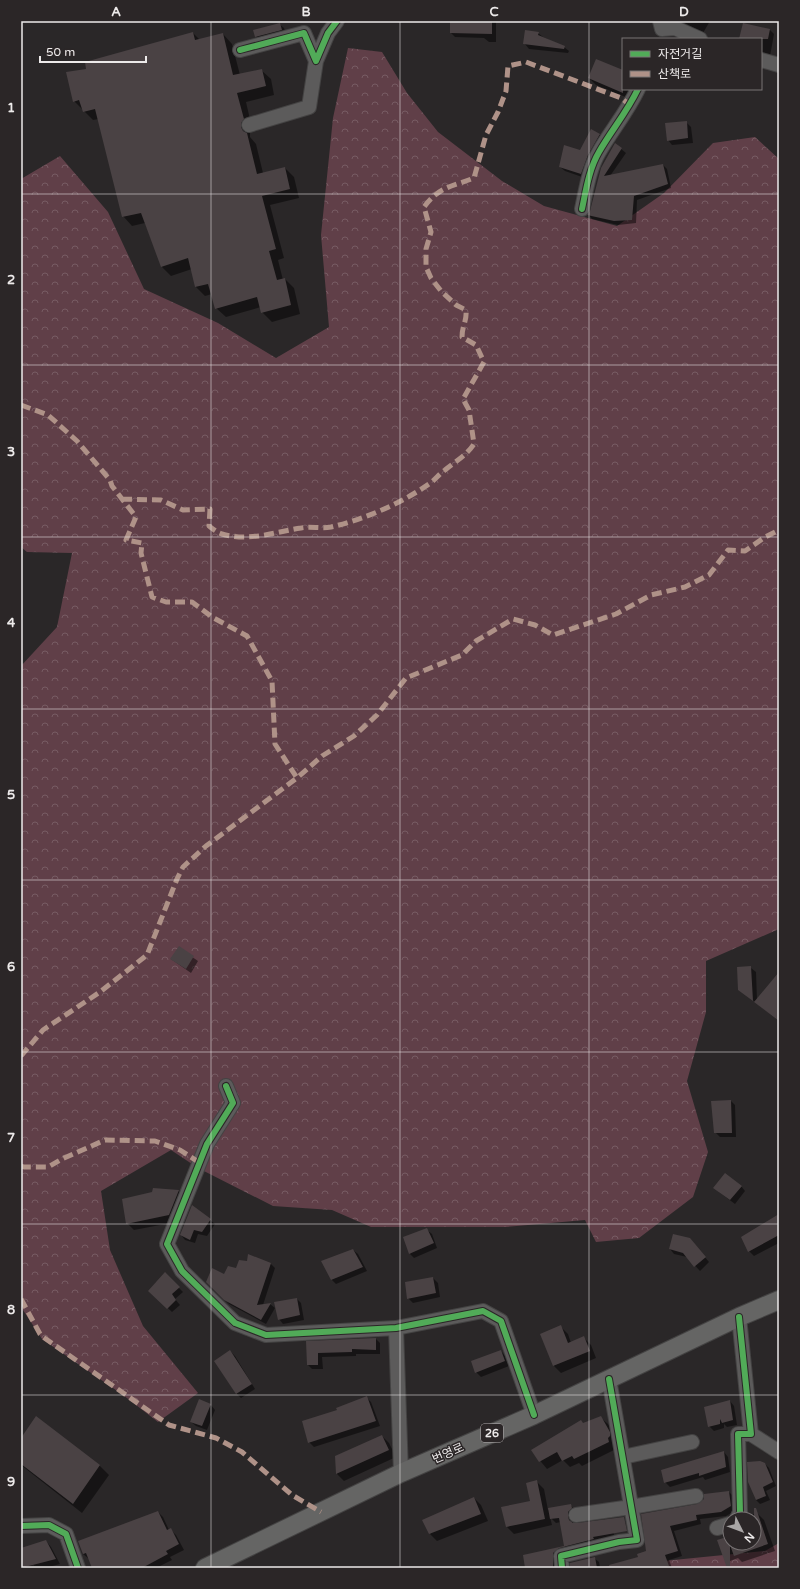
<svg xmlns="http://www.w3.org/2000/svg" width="800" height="1589" font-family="'Varela Round','Noto Sans KR',sans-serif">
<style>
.forest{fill:url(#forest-crowns)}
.shadow{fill:#0007;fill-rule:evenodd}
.building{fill:#4a4244}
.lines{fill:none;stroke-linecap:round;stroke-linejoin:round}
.minor-casing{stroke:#444343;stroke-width:16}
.major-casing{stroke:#444343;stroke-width:20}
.minor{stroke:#5c5b5b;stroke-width:14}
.major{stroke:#656564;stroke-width:18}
.quiet{stroke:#af9288;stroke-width:5;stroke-dasharray:10 5;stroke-linecap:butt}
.cycleway-casing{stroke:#2b2627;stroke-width:8}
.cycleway{stroke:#51ab58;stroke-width:6}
.grid{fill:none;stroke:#edeaea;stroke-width:1;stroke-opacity:0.55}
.labels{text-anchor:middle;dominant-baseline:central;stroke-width:3;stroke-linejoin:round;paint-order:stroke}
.shield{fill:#2b2627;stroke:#b3afb0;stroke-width:1}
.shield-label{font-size:11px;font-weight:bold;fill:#edeaea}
.street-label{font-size:12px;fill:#edeaea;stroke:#2b2627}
.neatline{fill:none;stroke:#edeaea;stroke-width:1.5}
.grid-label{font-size:13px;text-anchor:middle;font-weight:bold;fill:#edeaea}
</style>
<defs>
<pattern id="forest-crowns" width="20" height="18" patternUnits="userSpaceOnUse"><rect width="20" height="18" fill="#603f48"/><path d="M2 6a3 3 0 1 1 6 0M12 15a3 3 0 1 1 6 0" fill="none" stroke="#775b63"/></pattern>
</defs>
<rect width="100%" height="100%" fill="#2a2728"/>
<path class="forest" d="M348 48 382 52 407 93 438 132 502 181 544 206 617 226 664 193 713 143 755 137 779 159V929L706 961V1012L687 1081 708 1152 693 1197 639 1238 596 1242 585 1220 506 1227H371L332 1210 273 1206 198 1168 171 1150 101 1191 110 1250 143 1326 198 1393 158 1422 123 1395 42 1339 21 1307V666L57 627 72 553 27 552 21 547V179L60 156 108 212 144 289 218 323 276 358 329 327 321 235 333 118Z
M779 1543V1568H593L765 1551Z"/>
<path class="shadow" d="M451 21H496V42H489L484 38 455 37 451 33Z
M681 21H710L703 33Z
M279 24 284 28 286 35 260 41 256 37Z
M770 30 774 34 770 56 761 55V39H740Z
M193 33 200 40 223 34 232 44 240 75 261 70 271 79 274 95 246 102 252 128 250 132V137L256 144 263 173 285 168 294 177 299 198 270 205 284 258 278 260 283 280 285 279 294 288 300 314 272 322 262 312 261 307 226 317 216 308 212 294 205 296 196 287 192 269 171 276 162 267 145 223 132 226 123 216 99 119 93 120 74 101 87 69Z
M538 33 543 37 564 47 569 51 568 53 529 49 525 44Z
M623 71V89H640L633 100 596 85 589 78Z
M686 122 691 127 693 143 672 145 668 140Z
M592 130 604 138 585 178 565 171 560 167 581 151Z
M615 144 626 153 610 176 663 165 667 169 671 188 637 200 636 223 618 225 592 219 589 215Z
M179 948 198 961 191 973 171 959Z
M738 968H751L756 972 757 1000 779 976V1021L739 989Z
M731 1101 735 1105 736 1137H720L715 1132Z
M741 1186 745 1191 735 1204 719 1192Z
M179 1191 186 1198 176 1222 134 1230 127 1223Z
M779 1216V1243L754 1256 749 1251Z
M210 1220 215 1224 207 1236 198 1234 195 1243 185 1240 181 1235Z
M427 1230 432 1234 437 1248 414 1258 410 1254Z
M694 1244 709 1262 700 1271 687 1257 674 1254 670 1249Z
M353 1250 358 1254 367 1271 336 1284 331 1279Z
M270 1263 275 1268 263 1305 270 1304 275 1308 266 1324 229 1304 207 1282 237 1269Z
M165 1274 183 1292 175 1299 180 1305 172 1312 150 1291Z
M433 1278 438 1283 440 1297 413 1303 408 1298Z
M297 1299 301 1303 304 1320 283 1324 279 1319Z
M561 1327 568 1334 571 1343 584 1338 591 1345 596 1358 561 1373 554 1366 541 1335Z
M376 1339 380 1343V1354H356V1356L322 1357 323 1369H312L308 1365 307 1342Z
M230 1351 235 1356 255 1389 241 1398 236 1393Z
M501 1351 505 1356 509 1366 481 1377 476 1372Z
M366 1397 371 1402 380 1426 314 1447 309 1442 338 1410Z
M730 1401 734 1406 737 1425 727 1427 724 1424V1428L714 1431 709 1426Z
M211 1405 215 1410 207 1430 196 1426 191 1422Z
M600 1417 608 1424 617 1443 616 1449 582 1466 579 1463 570 1467 563 1460 547 1469 532 1451 583 1424Z
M382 1436 389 1443 396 1457 344 1481 337 1474 336 1457Z
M21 1439 99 1465 109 1475 82 1513 21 1465Z
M724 1452 728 1457 730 1472 705 1480 703 1477 670 1487 665 1482Z
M765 1464 769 1468 776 1486 766 1491 770 1500 760 1504 756 1500Z
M537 1482 544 1489 548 1510 571 1506 576 1510 573 1516V1524L611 1525 615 1538 597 1542 557 1568H526L524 1556 565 1547 561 1522 556 1523 550 1517 552 1525 514 1534 507 1527 531 1501ZM553 1554H555L551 1561Z
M729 1492 733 1496 735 1511 726 1516 700 1519 701 1524 674 1531 682 1556 669 1560 672 1568H643L647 1552 642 1515 698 1505Z
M474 1498 481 1505 488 1521 437 1541 430 1534Z
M158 1512 163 1517 169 1530 170 1529 176 1535 184 1550 170 1557 172 1560 156 1568H94L89 1559 83 1554Z
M757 1513 764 1520 775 1551 742 1562 738 1558 730 1561 728 1535 730 1534V1543H754V1519H747L748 1516Z
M46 1541 51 1547 60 1564 45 1568H21V1561L34 1566 24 1548Z
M594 1558 599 1562 600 1568H571Z"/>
<path class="building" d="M450 21H492V34L450 33Z
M280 23 282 30 255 37 253 30Z
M743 23 770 29 768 39H739Z
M525 30 539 32 538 35 565 46 564 49 523 44Z
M193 32 195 40 223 33 233 75 262 69 266 86 237 93 244 119 241 123V127L243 131 247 133 257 174 285 167 290 189 262 196 276 249 269 251 277 280 285 278 291 305 261 313 257 297 215 309 208 284 195 287 188 258 161 267 141 213 122 217 95 109 83 112 79 100 73 102 66 72 86 69 85 62Z
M596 59 623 70V93L588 78Z
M687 121 688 138 667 141 665 123Z
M591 129 600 134 588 155 581 174 559 167 564 145 580 150Z
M615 143 622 148 604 176 663 164 668 184 634 196 632 220 614 221 587 215 590 211 601 168Z
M179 946 194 956 186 969 170 959Z
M751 966 753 1001 738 990 737 967Z
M779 972V1021L754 1002Z
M731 1100 732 1133H714L711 1101Z
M725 1173 742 1186 730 1200 713 1188Z
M153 1188 179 1190 169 1215 126 1224 122 1199 152 1192Z
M192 1205 211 1219 202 1232 194 1230 190 1240 180 1235Z
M779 1214V1235L748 1252 741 1237Z
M427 1228 434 1243 409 1254 403 1237Z
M673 1234 690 1238 706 1257 694 1267 683 1253 669 1249Z
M353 1249 363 1267 331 1280 321 1261Z
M248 1254 271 1263 257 1305 271 1303 261 1320 224 1300 206 1282 212 1268 224 1274 228 1266 236 1268 239 1260 247 1261Z
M165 1272 180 1287 172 1294 176 1300 167 1309 148 1291Z
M433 1277 436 1293 407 1299 405 1282Z
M297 1298 300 1315 278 1320 274 1302Z
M561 1325 568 1343 584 1336 590 1351 553 1366 540 1334Z
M376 1338V1350L352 1349V1352L318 1353V1365H307L306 1341Z
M230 1350 252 1384 236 1394 214 1361Z
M501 1350 505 1361 475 1373 471 1361Z
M367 1396 376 1421 308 1443 302 1421 337 1410 336 1408Z
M199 1399 211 1404 202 1426 190 1422Z
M730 1400 733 1420 722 1423 720 1419V1424L708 1427 704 1407Z
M36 1416 100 1465 73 1504 21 1464V1438Z
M601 1416 610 1432V1436L608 1438 609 1442 574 1459 572 1456 562 1461 557 1452 539 1462 531 1450 581 1420 583 1423Z
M382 1435 389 1450 336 1474 335 1456Z
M724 1451 726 1467 699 1476V1473L664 1483 661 1470Z
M760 1461 765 1463 773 1482 763 1487 766 1496 756 1500 748 1482 747 1462Z
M537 1480 545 1519 506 1527 501 1507 530 1501 526 1483Z
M729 1491 731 1506 721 1512 696 1515 697 1520 670 1526 678 1551 665 1555 669 1566 663 1568H610L609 1565 638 1557 637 1554 646 1551 641 1514 697 1504 704 1499V1494Z
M474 1497 481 1514 429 1534 422 1520Z
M571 1504 572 1508 568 1512V1516L569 1520 573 1523H577L624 1517 627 1531 593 1537 594 1539 559 1548 553 1553V1568H525L523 1555 564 1546 559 1518 550 1519 548 1508Z
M754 1508H756L768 1544 734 1556 730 1545V1568H727L717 1540 730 1536V1543H754Z
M158 1511 167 1530 171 1528 179 1544 166 1551 168 1554 142 1568H92L86 1553 83 1554 78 1541Z
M46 1540 56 1559 21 1568V1548Z
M595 1557 597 1568H570V1563Z"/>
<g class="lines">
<g class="minor-casing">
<path id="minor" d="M660 21 662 29 675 28 700 39
M240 50 304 33 316 61 328 33 337 21
M761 60 779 65
M249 125 309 107 316 61
M582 209C586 190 589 169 599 152 611 131 627 112 638 89
M226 1086 233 1103 207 1144 167 1244 182 1271 235 1323 266 1335 396 1328 483 1311 501 1321 534 1415
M396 1328 401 1473
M751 1434 779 1452
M623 1457 692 1442
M576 1515 631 1507 696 1496
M737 1519 740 1512 738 1434H751L739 1317
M21 1526 49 1525 66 1534 78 1568
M717 1528 730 1524
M562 1568 561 1556 619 1542 637 1540 609 1379"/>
</g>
<g class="major-casing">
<path id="major" d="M205 1568 401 1473 534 1415 739 1317 779 1300"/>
</g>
<use href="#minor" class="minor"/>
<use href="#major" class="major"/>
<path class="quiet" d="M21 405 48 415 77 441 110 480 112 486 136 517 126 540 142 543 141 553 152 597 166 602H192L212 617 247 636 272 681 275 744 297 778 322 756 354 736 377 715 406 678 462 655 476 641 513 619 535 625 553 635 616 614 651 595 685 587 709 575 728 550 745 551 765 537 779 530
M122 499 161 500 183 510 210 509 209 526C213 529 218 533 222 534 249 542 275 532 301 528 311 526 321 529 331 527 365 519 400 504 429 484 435 480 439 474 445 470 456 461 466 456 474 444L469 410 463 399 484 362 476 345 462 337C462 325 467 322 466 310L456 305 441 291 431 278 426 267V249L431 232 424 207C440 186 451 187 474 178L486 135 498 112 506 91 508 66 526 62 621 98 630 105
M21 1056 43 1030 100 992 147 955 177 879 183 867 206 846 297 778
M21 1166 24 1167H48L62 1159 105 1140 155 1141 180 1150 200 1163
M21 1299 40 1334 43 1337 169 1425 216 1438 242 1452 292 1495 321 1512"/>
<g class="cycleway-casing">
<path id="cycleway" d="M240 50 304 33 316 61 328 33 337 21
M582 209C586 190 589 169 599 152 611 131 627 112 638 89
M226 1086 233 1103 207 1144 167 1244 182 1271 235 1323 266 1335 396 1328 483 1311 501 1321 534 1415
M737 1519 740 1512 738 1434H751L739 1317
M21 1526 49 1525 66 1534 78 1568
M562 1568 561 1556 619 1542 637 1540 609 1379"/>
</g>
<use href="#cycleway" class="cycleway"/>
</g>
<path class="grid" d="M211 21V1568M400 21V1568M589 21V1568M21 194H779M21 365H779M21 537H779M21 709H779M21 880H779M21 1052H779M21 1224H779M21 1395H779"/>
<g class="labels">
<rect class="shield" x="481" y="1424" width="22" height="18" rx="3"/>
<g class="shield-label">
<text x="492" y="1433">26</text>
</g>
<g class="street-label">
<text transform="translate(448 1453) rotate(-24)">번영로</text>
</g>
</g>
<rect width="800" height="1589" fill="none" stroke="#2b2627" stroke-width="44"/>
<rect x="622" y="38" width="140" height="52" fill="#2b2627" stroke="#797475"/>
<rect x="630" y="51" width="20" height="6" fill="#51ab58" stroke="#797475"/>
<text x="658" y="58" font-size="12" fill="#edeaea">자전거길</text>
<rect x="630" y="71" width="20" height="6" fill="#af9288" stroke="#797475"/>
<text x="658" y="78" font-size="12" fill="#edeaea">산책로</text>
<g transform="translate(742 1531) rotate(132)"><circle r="19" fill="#2b2627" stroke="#797475"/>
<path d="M0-3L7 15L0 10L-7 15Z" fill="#a9a6a6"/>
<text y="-6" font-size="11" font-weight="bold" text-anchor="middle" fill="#edeaea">N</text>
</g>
<path d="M40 56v6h106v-6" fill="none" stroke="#edeaea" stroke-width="2"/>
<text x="46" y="56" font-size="12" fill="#edeaea" stroke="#2b2627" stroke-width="3" paint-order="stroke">50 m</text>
<rect x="22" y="22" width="756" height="1545" class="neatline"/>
<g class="grid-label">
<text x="116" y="16">A</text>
<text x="306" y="16">B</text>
<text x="494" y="16">C</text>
<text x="684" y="16">D</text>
<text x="11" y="112">1</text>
<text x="11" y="284">2</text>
<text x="11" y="456">3</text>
<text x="11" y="627">4</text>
<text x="11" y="799">5</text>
<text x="11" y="971">6</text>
<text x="11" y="1142">7</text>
<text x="11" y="1314">8</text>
<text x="11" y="1486">9</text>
</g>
</svg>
